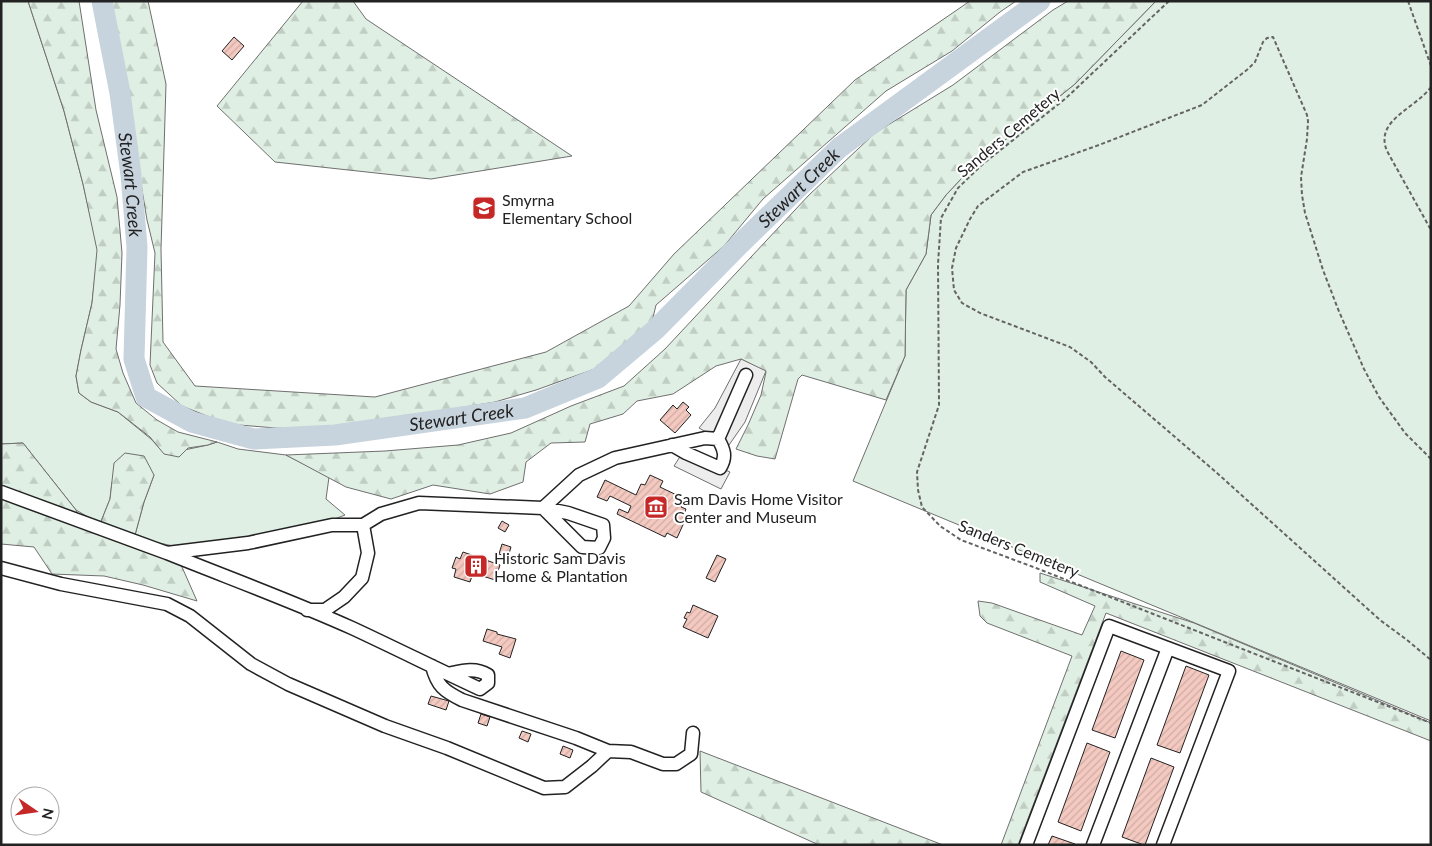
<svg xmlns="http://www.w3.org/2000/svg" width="1432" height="846" font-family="Lato,sans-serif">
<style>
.green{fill:#e0efe3;stroke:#6f6f6f}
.forest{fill:url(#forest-firs);stroke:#6f6f6f}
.parking{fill:#ededed;stroke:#6f6f6f}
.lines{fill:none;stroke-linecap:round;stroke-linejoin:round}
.river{stroke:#c7d3dd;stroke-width:21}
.building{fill:url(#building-hatch);stroke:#222}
.minor-casing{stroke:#222;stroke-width:15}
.path{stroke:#646464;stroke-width:2;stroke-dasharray:4 2.5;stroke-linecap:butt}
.minor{stroke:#fff;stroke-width:12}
.labels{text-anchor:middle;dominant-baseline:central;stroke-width:4;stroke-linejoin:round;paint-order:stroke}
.street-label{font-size:16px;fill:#222;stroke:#fff}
.poi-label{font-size:16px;fill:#222;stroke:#fff;text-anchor:start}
.water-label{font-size:18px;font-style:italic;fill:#222;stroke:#fff}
</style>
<defs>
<pattern id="forest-firs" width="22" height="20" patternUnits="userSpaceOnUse" patternTransform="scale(1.25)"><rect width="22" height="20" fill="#e0efe3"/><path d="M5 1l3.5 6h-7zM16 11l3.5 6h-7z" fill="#c0cdc2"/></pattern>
<pattern id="building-hatch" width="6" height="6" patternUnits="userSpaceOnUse" patternTransform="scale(1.25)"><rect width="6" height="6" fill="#f3c9c0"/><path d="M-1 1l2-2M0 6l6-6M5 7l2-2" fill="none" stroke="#d0aca5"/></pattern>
</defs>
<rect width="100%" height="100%" fill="#fff"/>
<path class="green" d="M1 1H28L64 111 83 184 98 250 92 303 81 350 76 376 79 393 91 402 118 412 151 439 165 454 208 445 217 442 238 449 286 455 329 477 326 499 345 515 332 520 240 540 178 547 150 541 135 535 144 502 154 475 112 482 110 499 100 524 76 510 23 443 1 444Z
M1156 1H1431V721L853 481 905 356 906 290 926 254 931 215 946 195 975 164 1075 84Z"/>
<path class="forest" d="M28 1H79L96 110 117 197 122 253 120 305 116 349 123 373 136 403 157 420 178 432 217 442 208 445 188 448 179 457 164 454 150 437 118 412 91 402 79 393 76 376 81 350 92 303 97 250 83 184 64 111Z
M111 1H148L166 84 161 249 163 342 195 386 375 397 546 352 629 306 674 254 855 80 970 1H1016L1000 12 952 51 886 91 763 199 724 246 656 305 651 326 638 333 600 367 536 390 495 402 411 416 345 429H288L227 424 182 406 157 383 150 365 155 253 147 220Z
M303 1H353L366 19 572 156 431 179 275 162 217 106Z
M1068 1H1156L1075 84 975 164 946 195 931 215 926 254 906 290 905 356 886 400 802 375 798 379 775 459 757 456 736 449 748 425 761 395 766 372 741 359 716 366 673 394 637 401 623 414 590 424 585 442 551 443 526 462 523 482 490 494 433 485 391 499 346 487 286 455 385 451 458 445 511 433 571 406 624 386 665 349 809 195 875 133 953 85 1053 10Z
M23 443 76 510 83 524 167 553 182 567 197 601 143 585 104 576 52 574 34 547 1 544V444Z
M125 453 144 456 154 475 144 502 135 535 100 524 110 499 114 463Z
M1040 573 1194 623 1431 723V741L1106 613 1018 845H1001L1072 656 987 623 980 616 978 601 992 603 1082 635 1095 606 1040 582Z
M700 751 943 845H819L701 792Z"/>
<path class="parking" d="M741 359 766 371 745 422 729 445 699 428 715 408Z
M683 452 730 472 721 489 674 466Z"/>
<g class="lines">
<path class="river" id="s1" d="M102 1 120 93 131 175 137 247 134 359 146 397 192 422 254 439 335 435 525 408 598 378 655 330 742 242 839 148 1040 1"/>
</g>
<path class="building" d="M234 37 244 46 232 60 222 51Z
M683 402 689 407 686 410 691 415 675 433 660 420 673 405 677 409Z
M650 475 663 481 660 487 685 499 681 507 686 509 684 514 687 516 677 538 667 533 665 537 617 514 619 509 628 513 631 506 610 496 607 501 597 497 605 480 636 495 641 484 645 485Z
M502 521 509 525 505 532 498 528Z
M502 544 511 547 508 557 499 554Z
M463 552 500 565 495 580 473 573 470 582 454 577 456 569 452 568 456 557 460 559Z
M717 555 726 559 715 582 706 578Z
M693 605 718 616 708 638 683 627 687 619 684 618 687 612 690 613Z
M487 629 497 632V634L516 639 510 658 499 654 502 647 483 641Z
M1121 651 1144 660 1115 738 1092 730Z
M1186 666 1209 675 1180 753 1157 745Z
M431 696 449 701 446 710 428 704Z
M481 714 490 717 487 726 478 723Z
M522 731 531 734 528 742 519 738Z
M1087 743 1110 752 1081 831 1058 822Z
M563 746 573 750 570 758 560 754Z
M1151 758 1174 767 1145 845H1144L1122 837Z
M1052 836 1075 844V845H1048Z"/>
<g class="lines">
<g class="minor-casing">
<path id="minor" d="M672 445 686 453 720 468C727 457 724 449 718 439
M1 492 167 553
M543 508 579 475 615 458 705 438 718 439 746 375
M363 525 381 514 419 503 543 508 568 513 603 525 604 538 599 548 582 547 543 508
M1 568 61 584 167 604 190 616 251 664 288 684 385 726 447 748 544 788 565 787 592 766 608 751 631 752 663 764H676L691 754 693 733
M307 610H325L344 597 362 578 368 553 363 525H332L248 543 167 553C229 578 292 601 352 628 395 648 437 669 480 689L488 683V675C475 667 462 671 448 674
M432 666C437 686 444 691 462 700L576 738 608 751
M1026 845 1109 626 1229 671 1163 845
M1093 845 1168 648"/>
</g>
<path class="path" d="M1169 1 1065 99 984 163 958 188 941 218 938 264 939 405 917 472 918 490 922 507 940 526 961 540 1036 568 1431 723
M1408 1 1431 66
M1431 87C1415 109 1374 120 1387 151L1431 230
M1431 459 1405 433 1379 397 1364 369 1338 309 1323 270 1305 213 1302 195 1301 177 1307 139 1308 121 1307 115 1273 37 1267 38 1263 42 1255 62 1248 69 1202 105 1099 145 1023 172 978 206 970 219 956 248 952 268 954 290 962 303 980 313 1070 347 1091 362 1105 377 1217 473 1380 620 1407 640 1431 660"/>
<use href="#minor" class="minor"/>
</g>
<defs>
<g id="school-square" transform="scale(1.25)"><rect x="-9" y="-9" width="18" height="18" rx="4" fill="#c62828" stroke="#fff"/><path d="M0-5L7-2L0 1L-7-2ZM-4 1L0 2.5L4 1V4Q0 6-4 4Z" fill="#fff"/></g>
<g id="museum-square" transform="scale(1.25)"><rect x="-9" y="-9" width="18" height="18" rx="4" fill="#c62828" stroke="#fff"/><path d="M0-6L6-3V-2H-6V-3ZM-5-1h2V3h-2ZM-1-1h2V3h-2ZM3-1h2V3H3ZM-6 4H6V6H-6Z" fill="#fff"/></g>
<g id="building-square" transform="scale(1.25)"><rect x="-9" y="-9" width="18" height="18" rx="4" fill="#c62828" stroke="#fff"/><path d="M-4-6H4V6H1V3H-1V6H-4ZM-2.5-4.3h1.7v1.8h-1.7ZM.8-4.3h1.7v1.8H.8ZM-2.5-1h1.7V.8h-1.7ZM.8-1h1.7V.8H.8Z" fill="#fff"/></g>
</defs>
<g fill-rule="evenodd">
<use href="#school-square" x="484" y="208"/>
<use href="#museum-square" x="656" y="507"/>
<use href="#building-square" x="476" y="566"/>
</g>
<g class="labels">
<g class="street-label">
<text transform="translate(1008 132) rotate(-40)">Sanders Cemetery</text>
<text transform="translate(1019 548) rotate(22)">Sanders Cemetery</text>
</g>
<g class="poi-label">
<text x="502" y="199">Smyrna<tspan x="502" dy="18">Elementary School</tspan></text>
<text x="674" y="498">Sam Davis Home Visitor<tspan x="674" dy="18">Center and Museum</tspan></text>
<text x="494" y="557">Historic Sam Davis<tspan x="494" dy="18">Home &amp; Plantation</tspan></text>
</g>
<g class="water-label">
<text stroke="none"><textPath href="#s1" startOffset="186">Stewart Creek</textPath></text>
<text stroke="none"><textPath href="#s1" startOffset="1146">Stewart Creek</textPath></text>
<text stroke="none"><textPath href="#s1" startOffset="726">Stewart Creek</textPath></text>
</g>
</g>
<rect width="1432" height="846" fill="none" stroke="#222222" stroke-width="5"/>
<g transform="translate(35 811) rotate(103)"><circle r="24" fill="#ffffff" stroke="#a7a7a7"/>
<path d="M0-4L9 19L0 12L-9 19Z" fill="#c62828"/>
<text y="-8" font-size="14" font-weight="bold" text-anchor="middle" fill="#222222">N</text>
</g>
</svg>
